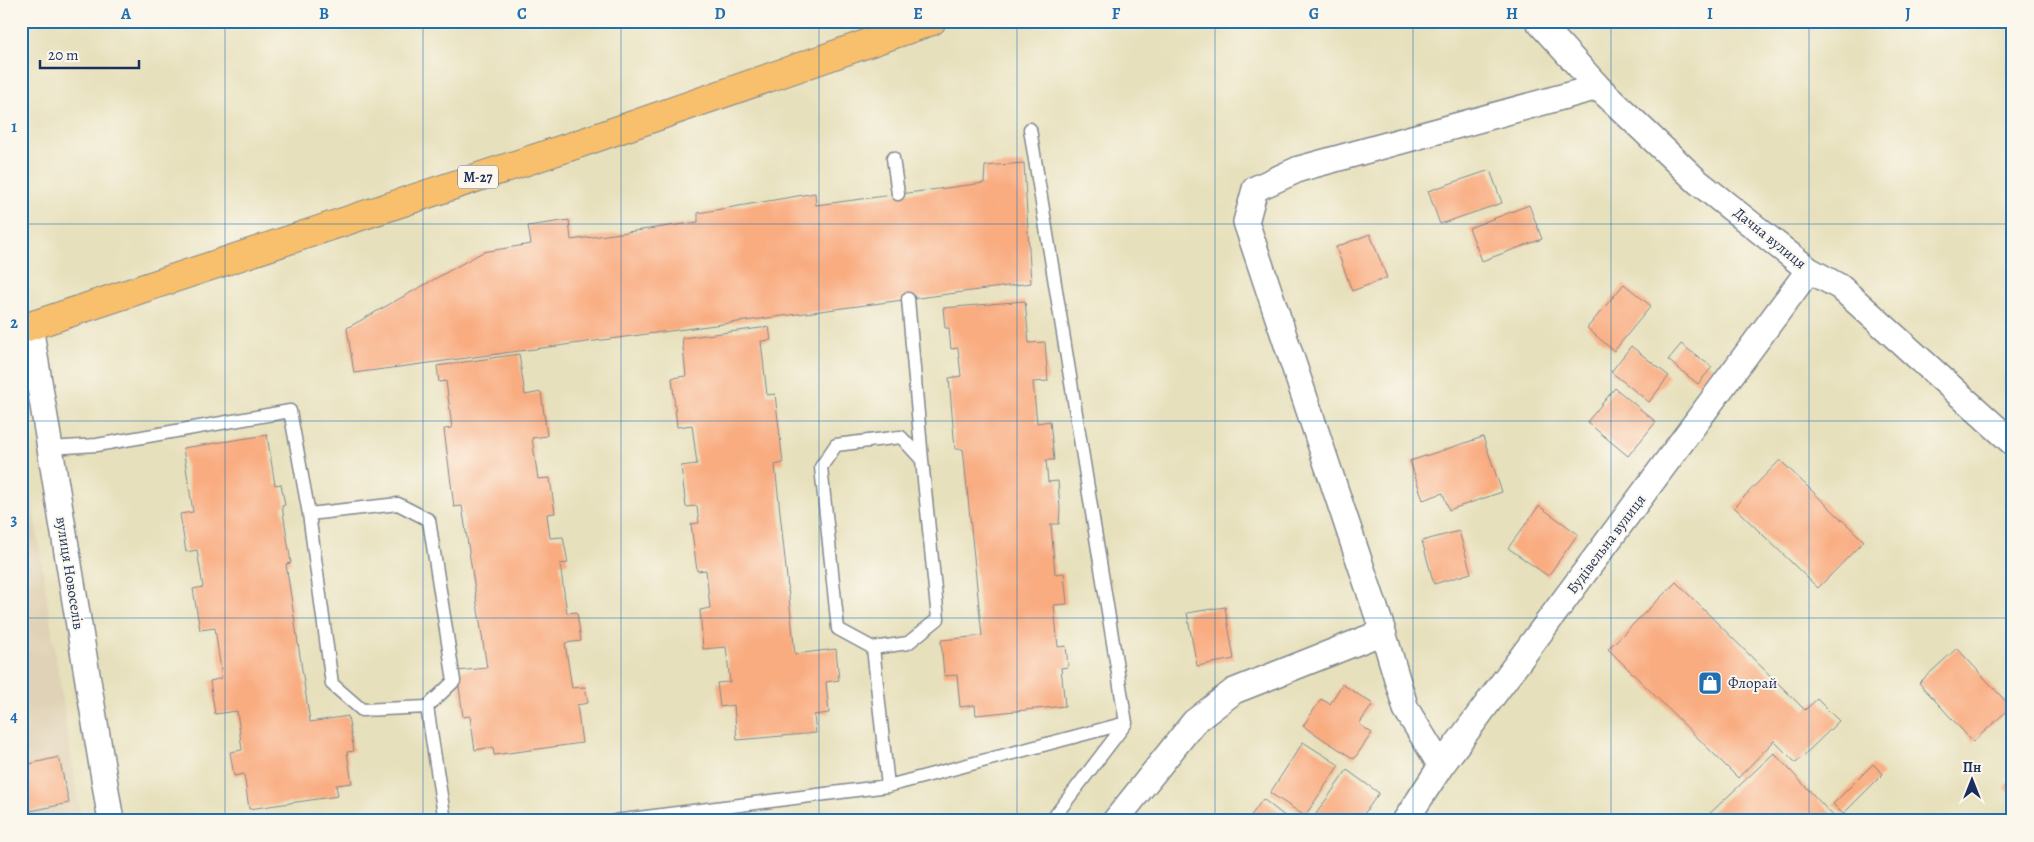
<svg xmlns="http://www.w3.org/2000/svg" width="2034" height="842" font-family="Alegreya,serif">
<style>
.built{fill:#e0d2b6}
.building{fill:#f9ac80}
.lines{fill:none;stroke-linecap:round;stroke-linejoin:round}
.lane-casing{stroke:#81888d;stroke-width:15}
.street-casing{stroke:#81888d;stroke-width:28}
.primary-casing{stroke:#81888d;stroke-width:30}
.lane{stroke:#fff;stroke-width:12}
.street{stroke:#fff;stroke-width:25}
.primary{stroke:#f8bf6c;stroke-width:28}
.grid{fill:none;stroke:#1f6fb2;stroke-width:1;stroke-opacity:0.55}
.labels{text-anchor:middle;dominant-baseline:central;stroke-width:4;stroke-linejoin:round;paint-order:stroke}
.shield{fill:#fbf7ec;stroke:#5e6b89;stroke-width:1}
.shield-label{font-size:14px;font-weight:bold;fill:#1b2f5e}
.street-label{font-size:15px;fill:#1b2f5e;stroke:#fbf7ec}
.poi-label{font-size:15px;fill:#1b2f5e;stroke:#fbf7ec;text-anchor:start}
.neatline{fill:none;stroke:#1f6fb2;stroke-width:2}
.grid-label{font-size:16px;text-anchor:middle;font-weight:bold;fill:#1f6fb2}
</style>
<rect width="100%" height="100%" fill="#fbf7ec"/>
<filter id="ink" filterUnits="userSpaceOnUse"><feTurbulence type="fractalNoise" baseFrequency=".02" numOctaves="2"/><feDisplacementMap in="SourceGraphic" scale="10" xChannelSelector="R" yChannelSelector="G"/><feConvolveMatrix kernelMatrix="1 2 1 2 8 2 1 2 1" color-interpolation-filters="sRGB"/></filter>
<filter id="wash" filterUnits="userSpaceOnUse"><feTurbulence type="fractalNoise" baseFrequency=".0096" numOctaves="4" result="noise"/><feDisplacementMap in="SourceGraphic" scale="20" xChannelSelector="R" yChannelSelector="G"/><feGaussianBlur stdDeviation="1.12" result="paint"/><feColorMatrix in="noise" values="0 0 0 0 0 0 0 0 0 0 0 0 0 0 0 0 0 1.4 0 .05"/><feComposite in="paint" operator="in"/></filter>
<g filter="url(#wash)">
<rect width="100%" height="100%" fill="#e7e0bc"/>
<path class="built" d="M21 428 81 821H21Z"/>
<g id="blocks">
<path class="building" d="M1024 163 1031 283 354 373 347 328 483 252 531 244 528 226 569 220 571 240 698 222V213L815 193 816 205 984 183 985 166Z
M1490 170 1502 203 1440 224 1428 191Z
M1529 205 1542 239 1482 261 1469 228Z
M1370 234 1387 278 1352 291 1336 247Z
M1624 284 1651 306 1614 351 1587 328Z
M1025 301 1029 343 1045 342 1048 381 1033 382 1037 423 1050 421 1054 460H1046L1048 482 1058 481 1060 509 1059 524H1051L1055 574 1064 573 1067 604 1054 605 1058 647 1066 646 1068 667 1061 668 1065 706 976 715 975 705 960 707 957 675 944 676 941 640 982 636 963 449H955L949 378 961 376 958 348 951 349 949 328H945L943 308Z
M769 327 771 340 761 341 767 395 775 394 783 463 775 465 795 654 836 649 839 680 826 682 829 713 814 715 816 733 737 740 734 705 720 707 717 683 730 682 726 647 703 649 700 610 710 608 706 570 697 571 691 524 699 523 697 506 686 507 681 466 697 464 692 425 677 427 672 378 686 376 682 338Z
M1681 344 1712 367 1698 384 1668 360Z
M1631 346 1669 376 1649 402 1611 372Z
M519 354 525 395 541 392 547 436 532 438 538 479 550 478 555 513 547 514 550 538 563 537 568 563 560 564 567 613 577 612 581 641 565 643 572 688 585 687 588 703 577 705 582 743 494 755 493 747 475 750 470 716 463 717 457 671 487 668 462 506 454 507 444 429 452 428 446 381 439 382 437 366Z
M1615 388 1656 422 1628 456 1587 422Z
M267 435 275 485 281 484 285 505 282 506 291 563 286 564 310 722 348 716 354 751 347 752 352 783 336 785 338 796 249 809 244 774 234 776 230 752 242 750 237 711 215 714 210 681 222 678 215 628 200 630 193 589 203 587 197 550 186 552 180 514 193 512 183 448Z
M1483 437 1502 492 1449 510 1443 493 1423 500 1410 461Z
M1780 460 1864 541 1818 588 1734 507Z
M1539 506 1578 534 1548 576 1508 548Z
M1459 531 1471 573 1434 584 1422 541Z
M1676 582 1805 710 1817 699 1839 721 1796 763 1774 741 1738 778 1608 649Z
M1225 607 1234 659 1197 666 1187 613Z
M1957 648 2011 707 1973 742 1919 683Z
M1342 684 1373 704 1359 724 1372 733 1354 759 1303 726 1321 699 1330 704Z
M1303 742 1339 765 1305 816 1270 793Z
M1774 753 1838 821H1709L1706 817Z
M59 757 69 803 21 813V766Z
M1873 764 1883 774 1843 814 1833 804Z
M1347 770 1379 793 1359 821H1311Z
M2013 778V796L2004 787Z
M1263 799 1291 821H1247Z"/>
</g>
</g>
<g filter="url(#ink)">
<use href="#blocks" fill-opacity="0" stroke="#81888d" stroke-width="1"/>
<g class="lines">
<g class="lane-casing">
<path id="lane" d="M1030 129 1126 723 1051 821
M893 158 898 194
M908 299 922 460
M50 448 97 445 290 411 309 514 398 504 429 520 454 681 427 707 445 821
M309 514 332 684 362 710 427 707
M873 648 838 629 821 467 836 445 901 437 922 460 938 619 908 643 873 648 888 786
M722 807 725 821
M615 821 888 786 1126 723"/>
</g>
<g class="street-casing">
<path id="street" d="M1538 21 1598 87 1698 182 1809 270 1840 287 2013 443
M30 326 111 821
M1441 766 1406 709 1383 632 1246 222 1255 189 1299 169 1598 87
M1115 821 1194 722 1234 691 1383 632
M1405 821 1441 766 1809 270"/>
</g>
<g class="primary-casing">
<path id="primary" d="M21 329 578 144 932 21"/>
</g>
<use href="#lane" class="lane"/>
<use href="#street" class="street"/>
<use href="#primary" class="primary"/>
</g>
</g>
<path class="grid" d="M225 21V821M423 21V821M621 21V821M819 21V821M1017 21V821M1215 21V821M1413 21V821M1611 21V821M1809 21V821M21 224H2013M21 421H2013M21 618H2013"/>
<defs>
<g id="shop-square" transform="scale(1.25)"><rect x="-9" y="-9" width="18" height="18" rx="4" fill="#1f6fb2" stroke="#fbf7ec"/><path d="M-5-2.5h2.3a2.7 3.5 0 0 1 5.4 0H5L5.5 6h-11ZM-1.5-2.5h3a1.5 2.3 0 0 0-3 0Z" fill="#fff"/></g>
</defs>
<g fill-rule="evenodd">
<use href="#shop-square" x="1710" y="683"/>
</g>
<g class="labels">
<rect class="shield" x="458" y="165.5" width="40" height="23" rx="4"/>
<g class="shield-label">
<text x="478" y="177">М-27</text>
</g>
<g class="street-label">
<text transform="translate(1770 238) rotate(39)">Дачна вулиця</text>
<text transform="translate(1606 544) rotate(-53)">Будівельна вулиця</text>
<text transform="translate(70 573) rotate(81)">вулиця Новоселів</text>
</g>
<g class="poi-label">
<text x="1728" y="683">Флорай</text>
</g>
</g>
<rect width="2034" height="842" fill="none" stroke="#fbf7ec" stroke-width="55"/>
<g transform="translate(1972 780)" stroke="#fbf7ec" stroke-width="4" paint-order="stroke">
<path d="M0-4L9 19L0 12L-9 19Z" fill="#1b2f5e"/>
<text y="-8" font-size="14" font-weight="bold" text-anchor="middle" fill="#1b2f5e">Пн</text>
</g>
<path d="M40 60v8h99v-8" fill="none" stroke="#1b2f5e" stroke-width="2.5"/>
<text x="48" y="60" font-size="15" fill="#1b2f5e" stroke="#fbf7ec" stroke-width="4" paint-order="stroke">20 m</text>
<rect x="28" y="28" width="1978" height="786" class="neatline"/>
<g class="grid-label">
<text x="126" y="19">A</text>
<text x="324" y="19">B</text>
<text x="522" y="19">C</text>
<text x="720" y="19">D</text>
<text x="918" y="19">E</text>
<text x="1116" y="19">F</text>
<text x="1314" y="19">G</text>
<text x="1512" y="19">H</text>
<text x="1710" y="19">I</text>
<text x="1908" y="19">J</text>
<text x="14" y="132">1</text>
<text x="14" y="328">2</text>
<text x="14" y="525">3</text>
<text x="14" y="722">4</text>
</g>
</svg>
